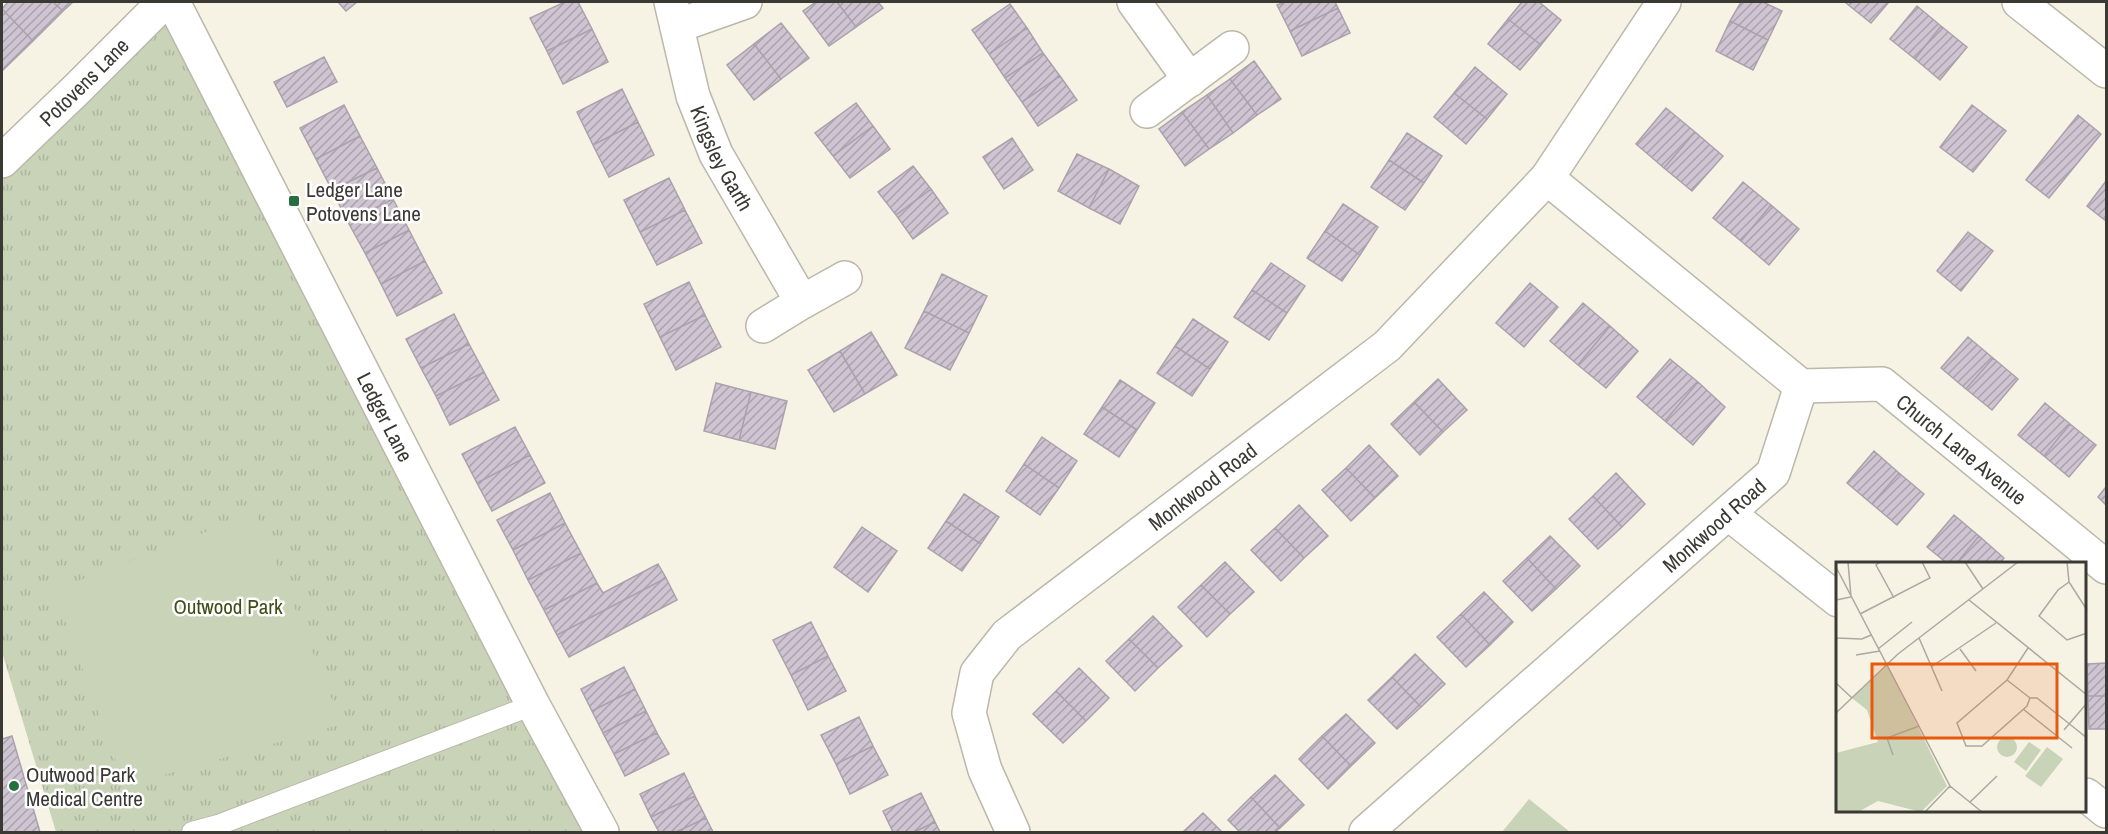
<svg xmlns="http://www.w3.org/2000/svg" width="2108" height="834" font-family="'Archivo Narrow',sans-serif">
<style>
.park{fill:url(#park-tufts)}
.pitch{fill:#c9d3b7}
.building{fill:url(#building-hatch);stroke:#aaa1ad;stroke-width:1.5}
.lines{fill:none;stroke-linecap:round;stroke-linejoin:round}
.lane-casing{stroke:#bbb8a9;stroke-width:22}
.street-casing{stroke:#bbb8a9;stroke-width:36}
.secondary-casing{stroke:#bbb8a9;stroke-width:36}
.lane{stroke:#fff;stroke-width:20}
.street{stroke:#fff;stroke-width:33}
.secondary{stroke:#fff;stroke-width:33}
.poi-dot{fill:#26703e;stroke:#fff;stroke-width:2}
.labels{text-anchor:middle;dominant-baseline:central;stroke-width:5;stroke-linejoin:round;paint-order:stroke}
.street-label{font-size:21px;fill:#3b3934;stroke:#fff}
.poi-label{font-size:21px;fill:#3b3934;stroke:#fff;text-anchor:start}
.park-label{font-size:21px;fill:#3e4e16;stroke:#fff}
.inset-road{fill:none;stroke:#aba99e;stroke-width:1.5}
.view{fill:#e8590c;fill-opacity:0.15;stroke:#e8590c;stroke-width:3}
.inset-edge{fill:none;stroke:#3b3934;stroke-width:3}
</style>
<defs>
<pattern id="park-tufts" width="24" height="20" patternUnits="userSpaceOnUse" patternTransform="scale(1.5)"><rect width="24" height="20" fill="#c9d3b7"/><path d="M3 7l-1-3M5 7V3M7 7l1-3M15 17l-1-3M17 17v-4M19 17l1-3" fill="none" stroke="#aeb69e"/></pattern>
<pattern id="building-hatch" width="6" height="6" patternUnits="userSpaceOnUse" patternTransform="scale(1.5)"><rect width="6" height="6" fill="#cfc5d2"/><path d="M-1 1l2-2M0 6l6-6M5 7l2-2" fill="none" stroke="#a9a1ab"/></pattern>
</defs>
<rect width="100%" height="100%" fill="#f6f3e4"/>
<path class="park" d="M164 2 602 832H56L2 652V161Z"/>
<path class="pitch" d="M256 513 342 724 125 786 54 590Z
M1529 799 1570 832H1502Z"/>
<path class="building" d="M8 2H53L63 11 33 41 2 9Z
M53 2H73L63 11Z
M338 2H357L346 11Z
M565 2H578L592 29 547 51 530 18Z
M816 2H837L856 27 829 46 803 11Z
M837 2H878L883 8 856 27Z
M1285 2H1335L1338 8 1290 31 1277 5Z
M1522 2H1539L1561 20 1541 45 1508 19Z
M1741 2H1763L1782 11 1768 40 1730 21Z
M1847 2H1889L1871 23 1846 3Z
M1010 4 1027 28 989 54 972 30Z
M1917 6 1941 26 1915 59 1890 39Z
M1338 8 1350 33 1302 56 1290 31Z
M2 9 33 41 2 71Z
M1508 19 1541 45 1520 70 1488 44Z
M1730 21 1768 40 1753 70 1716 51Z
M781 23 809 58 781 79 754 44Z
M1941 26 1967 47 1940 80 1915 59Z
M1027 28 1043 53 1005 78 989 54Z
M592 29 608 62 563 84 547 51Z
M754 44 781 79 754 100 727 65Z
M1043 53 1060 76 1022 102 1005 78Z
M324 57 337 82 287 107 274 82Z
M1254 61 1281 99 1257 115 1230 79Z
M1475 67 1507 94 1487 119 1454 93Z
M1060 76 1077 100 1038 126 1022 102Z
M1230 79 1257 115 1233 133 1207 95Z
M622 89 638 122 593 145 577 112Z
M1454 93 1487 119 1466 144 1434 117Z
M1207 95 1233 133 1209 149 1182 112Z
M856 103 873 126 833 156 815 133Z
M344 105 360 136 316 159 300 128Z
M1972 105 2006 131 1973 172 1940 147Z
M1666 108 1695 132 1664 168 1636 144Z
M1182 112 1209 149 1185 166 1159 129Z
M2078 115 2101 134 2049 198 2026 180Z
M638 122 654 155 609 177 593 145Z
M873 126 890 149 850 178 833 156Z
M1695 132 1723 156 1692 191 1664 168Z
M1407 133 1442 156 1424 183 1389 160Z
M360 136 377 168 332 190 316 159Z
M1012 138 1033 170 1004 189 983 157Z
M1077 154 1109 169 1089 208 1058 191Z
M1389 160 1424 183 1405 210 1371 187Z
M913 166 931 189 896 215 878 192Z
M377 168 393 199 348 222 332 190Z
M1109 169 1139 186 1120 224 1089 208Z
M669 178 685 210 640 232 624 200Z
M2106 181V221L2087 206Z
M1743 182 1771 205 1741 241 1713 218Z
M931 189 948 213 913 239 896 215Z
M393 199 409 230 365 253 348 222Z
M1343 204 1378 227 1360 255 1325 231Z
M1771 205 1799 229 1769 265 1741 241Z
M685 210 702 243 657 265 640 232Z
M409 230 425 261 381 284 365 253Z
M1325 231 1360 255 1342 281 1307 258Z
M1968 232 1993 251 1961 291 1937 271Z
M425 261 442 293 397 316 381 284Z
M1271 263 1305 286 1287 313 1252 290Z
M942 274 987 296 969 333 924 311Z
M689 282 705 315 660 337 644 304Z
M1530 283 1558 307 1524 347 1496 323Z
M1252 290 1287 313 1269 340 1234 317Z
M1583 303 1610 326 1578 365 1550 341Z
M924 311 969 333 950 370 905 348Z
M454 314 469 344 421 368 406 339Z
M705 315 721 347 676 370 660 337Z
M1193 319 1228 342 1210 369 1175 346Z
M1610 326 1638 351 1606 388 1578 365Z
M871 332 897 375 865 394 840 351Z
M1968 337 1993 358 1966 389 1941 368Z
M469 344 484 372 436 396 421 368Z
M1175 346 1210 369 1192 396 1157 373Z
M840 351 865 394 834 412 808 370Z
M1993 358 2018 379 1992 410 1966 389Z
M1670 359 1698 382 1665 421 1637 397Z
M484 372 499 400 450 425 436 396Z
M1438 379 1467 410 1443 432 1414 402Z
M1120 380 1155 403 1137 430 1102 407Z
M1698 382 1725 407 1693 445 1665 421Z
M716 383 751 392 739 440 704 431Z
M751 392 787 401 775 449 739 440Z
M1414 402 1443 432 1420 455 1391 424Z
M2045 403 2070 424 2044 456 2018 435Z
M1102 407 1137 430 1119 457 1084 434Z
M2070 424 2096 445 2069 477 2044 456Z
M515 427 530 455 477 483 462 454Z
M1042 437 1077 461 1059 488 1024 464Z
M1369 445 1398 476 1375 498 1346 468Z
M1874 451 1899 473 1872 504 1847 483Z
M530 455 545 483 492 511 477 483Z
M1024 464 1059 488 1040 515 1006 491Z
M1346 468 1375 498 1351 521 1322 490Z
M1616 473 1645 504 1622 527 1593 496Z
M1899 473 1924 494 1897 525 1872 504Z
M2106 487V505L2098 497Z
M550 493 565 523 513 550 497 520Z
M964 494 999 517 981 544 946 521Z
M1593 496 1622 527 1598 549 1569 519Z
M1299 505 1328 536 1304 558 1275 528Z
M1954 515 1979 536 1956 564H1948L1927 547Z
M946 521 981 544 962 571 928 548Z
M565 523 581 553 528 580 513 550Z
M862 527 897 551 868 592 834 567Z
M1275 528 1304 558 1281 581 1251 550Z
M1550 536 1580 566 1556 589 1527 558Z
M1979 536 2004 558 1999 564H1956Z
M581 553 597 583 544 610 528 580Z
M1527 558 1556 589 1532 611 1503 581Z
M1225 562 1254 592 1230 614 1201 585Z
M658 564 666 578 557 635 544 610 597 583 603 593Z
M666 578 677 600 569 657 557 635Z
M1201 585 1230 614 1207 637 1178 607Z
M1484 592 1513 622 1490 645 1461 614Z
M1461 614 1490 645 1466 667 1437 637Z
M1153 616 1182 646 1158 668 1129 639Z
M811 622 828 656 791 675 773 640Z
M1129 639 1158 668 1135 691 1106 661Z
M1415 654 1445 684 1421 707 1392 677Z
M828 656 846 691 808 710 791 675Z
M2106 663V696H2088L2087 664Z
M624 667 635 689 592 711 581 689Z
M1079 668 1109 698 1086 721 1056 691Z
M1392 677 1421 707 1397 729 1368 700Z
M635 689 646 711 603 733 592 711Z
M1056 691 1086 721 1063 743 1033 714Z
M2088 696H2106V729H2089Z
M646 711 657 733 614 754 603 733Z
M1346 714 1375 743 1351 766 1322 736Z
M859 717 873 746 836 764 821 735Z
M657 733 669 754 625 776 614 754Z
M12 736 40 832H2V739Z
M1322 736 1351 766 1328 789 1299 759Z
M873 746 888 775 850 794 836 764Z
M684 773 695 796 651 817 640 794Z
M1275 775 1304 805 1280 828 1251 797Z
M921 793 935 822 914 832H893L883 811Z
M695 796 706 818 676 832H659L651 817Z
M1251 797 1280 828 1275 832H1240L1228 820Z
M1203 813 1222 832H1183Z
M706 818 713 832H676Z
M935 822 940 832H914Z"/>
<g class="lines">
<g class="lane-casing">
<path id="lane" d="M192 832 218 825 533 705"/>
</g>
<g class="street-casing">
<g id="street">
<path id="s1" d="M671 2 693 96 716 154 802 302"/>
<path d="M1134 2 1190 80"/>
<path d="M2019 2 2106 71"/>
<path d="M677 26 745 2"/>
<path d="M1147 111 1232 48"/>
<path d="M1547 178 1801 386"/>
<path d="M763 326 802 302 845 278"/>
<path id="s2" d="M1801 386 1882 384 2106 567"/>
<path d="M1728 513 1838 600"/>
<path d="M2086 795 2106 811"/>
<path id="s3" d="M1013 832 985 770 969 713 977 673 1007 635 1387 346 1547 178 1664 2"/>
<path id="s4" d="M1366 832 1773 473 1801 386"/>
</g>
</g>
<g class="secondary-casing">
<g id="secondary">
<path id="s5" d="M173 2 533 705 602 832"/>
<path id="s6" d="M2 161 77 89 164 2"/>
</g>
</g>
<use href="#lane" class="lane"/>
<use href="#street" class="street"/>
<use href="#secondary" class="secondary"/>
</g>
<g class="poi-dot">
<rect x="288" y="195" width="12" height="12" rx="3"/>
<circle cx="14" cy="786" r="6"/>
</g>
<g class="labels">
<g class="street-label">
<text stroke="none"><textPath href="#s6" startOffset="114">Potovens Lane</textPath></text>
<text stroke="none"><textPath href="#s1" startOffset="165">Kingsley Garth</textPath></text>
<text stroke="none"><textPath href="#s5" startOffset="466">Ledger Lane</textPath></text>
<text stroke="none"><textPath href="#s2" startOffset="184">Church Lane Avenue</textPath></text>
<text stroke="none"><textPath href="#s3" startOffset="462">Monkwood Road</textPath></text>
<text stroke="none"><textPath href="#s4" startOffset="464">Monkwood Road</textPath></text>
</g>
<g class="poi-label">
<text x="306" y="189">Ledger Lane<tspan x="306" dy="24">Potovens Lane</tspan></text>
<text x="26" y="774">Outwood Park<tspan x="26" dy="24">Medical Centre</tspan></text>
</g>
<g class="park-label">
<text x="228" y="606">Outwood Park</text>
</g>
</g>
<g transform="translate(1836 562)">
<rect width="250" height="250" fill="#f6f3e4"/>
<path d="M51 102 111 224 85 250 42 239 22 250H0V191L42 180 31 148 16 136Z" fill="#c9d3b7"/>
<path d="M58 147 66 166 47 171 41 154ZM161 185a10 10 0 1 1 20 0a10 10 0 1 1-20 0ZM193 180 205 188 190 209 178 200ZM211 185 227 197 205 225 189 214Z" fill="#c9d3b7"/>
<path class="inset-road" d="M44 0 40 3 58 36M129 0 147 27M231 0 233 20 251 48M0 5 114 224 146 250M233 20 222 28 203 54 231 78 251 71M0 38 15 35 12 0M133 38 251 133M24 52 94 16 86 0M0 76 26 77 35 73M83 76 106 129M192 86 171 118 121 161 130 184H146L191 144 194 136M42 87 76 60M124 87 140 109M20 93 44 89M95 105 160 61M171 118 194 136M0 121 16 136M194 136H201L251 176M187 147 236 186M0 151 62 92 182 0M228 168 251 141M57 193 51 176 83 164M134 240 161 214M89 250 114 224"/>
<path class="view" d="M36 102H221V176H36Z"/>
<rect width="250" height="250" class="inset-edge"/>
</g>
<rect width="2108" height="834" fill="none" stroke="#3b3934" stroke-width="6"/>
</svg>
